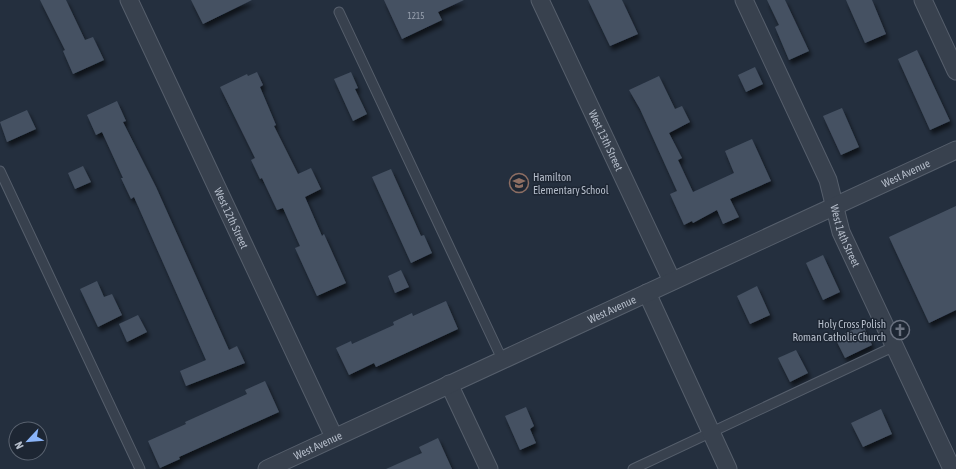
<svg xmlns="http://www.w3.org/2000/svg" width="956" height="469" font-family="'Asap Condensed',sans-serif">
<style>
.building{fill:#455162;filter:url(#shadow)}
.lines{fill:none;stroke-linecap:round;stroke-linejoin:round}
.lane-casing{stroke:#565f6c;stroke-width:11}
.street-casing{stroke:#565f6c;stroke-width:19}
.lane{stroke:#38414e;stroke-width:9}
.street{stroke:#38414e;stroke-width:17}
.labels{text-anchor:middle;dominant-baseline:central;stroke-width:3;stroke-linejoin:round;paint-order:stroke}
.number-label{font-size:9px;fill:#98a1af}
.street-label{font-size:11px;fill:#b4bcc9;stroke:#1d2633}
.poi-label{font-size:11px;fill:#b4bcc9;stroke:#1d2633;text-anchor:start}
</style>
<defs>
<filter id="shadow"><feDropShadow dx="2.5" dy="4.5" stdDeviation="2" flood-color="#0009"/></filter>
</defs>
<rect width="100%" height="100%" fill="#242f3e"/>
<path class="building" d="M40 0H66L85 40 93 37 104 60 73 74 63 51 65 50Z
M191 0H252L203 24Z
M384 0H464L438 12 442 20 402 39Z
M588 0H622L638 34 610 46Z
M767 0H785L809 51 789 60 775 27 779 25Z
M846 0H872L886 34 865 43Z
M917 50 950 121 930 130 898 59Z
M755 67 763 84 746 92 738 75Z
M257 72 263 85 260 87 276 125 274 126 298 174 311 168 321 189 305 197 322 236 324 234 346 283 317 296 295 248 300 246 283 208 277 210 262 178 260 179 251 160 255 158 220 87 247 74 248 76Z
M351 72 358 88 355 89 367 114 353 121 334 79Z
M659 76 675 109 682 106 690 122 669 133 682 158 678 160 693 192 734 173 725 151 752 139 771 181 730 199 739 217 723 224 717 210 693 223 692 221 684 225 670 194 677 191 640 109 629 90Z
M117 101 126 121 123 122 156 187 229 350 237 346 245 363 186 386 180 371 206 360 134 197 131 199 121 178H123L102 132 96 135 87 115Z
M842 108 859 147 841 155 823 116Z
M27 110 36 129 7 142 0 122Z
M83 166 91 182 75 189 68 173Z
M391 169 421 236 424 235 432 253 411 263 372 177Z
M956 206V310L929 323 889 237Z
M823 255 840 292 823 300 806 263Z
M401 270 409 287 395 293 388 276Z
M97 281 104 297 112 294 122 315 98 327 80 289Z
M757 286 770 315 750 324 737 296Z
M446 301 458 329 376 367 374 363 349 375 336 348 351 341 352 344 394 325 393 322 412 313 413 316Z
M138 315 147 332 127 342 119 324Z
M863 325 872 345 845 358 835 338Z
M796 350 808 373 790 382 778 358Z
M265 381 279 412 179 457 180 459 160 468 148 441 186 424 185 422 247 394 245 390Z
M526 407 534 426 530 429 536 443 520 450 505 416Z
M881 409 892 434 863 447 851 423Z
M438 438 452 469H386L422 453 419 447Z"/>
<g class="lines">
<g class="lane-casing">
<path id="lane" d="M339 12 502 359
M0 171 140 469
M633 469 895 346"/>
</g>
<g class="street-casing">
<g id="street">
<path id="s1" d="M129 0 334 437"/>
<path id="s2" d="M540 0 672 281"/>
<path id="s3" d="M744 0 828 180 841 232 952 469"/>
<path d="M923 0 956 71"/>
<path d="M647 293 728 469"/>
<path d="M449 384 489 469"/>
<path id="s4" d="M267 469 956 150"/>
</g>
</g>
<use href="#lane" class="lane"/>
<use href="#street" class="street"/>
</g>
<defs>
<g id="school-ring" transform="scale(1)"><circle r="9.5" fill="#1d2633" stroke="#8d6e63" stroke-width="1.5"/><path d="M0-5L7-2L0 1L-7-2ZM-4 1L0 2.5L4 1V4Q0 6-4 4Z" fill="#8d6e63"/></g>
<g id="church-ring" transform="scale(1)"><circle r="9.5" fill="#1d2633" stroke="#6b7280" stroke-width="1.5"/><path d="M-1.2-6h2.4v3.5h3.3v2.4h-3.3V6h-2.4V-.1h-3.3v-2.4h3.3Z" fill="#6b7280"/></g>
</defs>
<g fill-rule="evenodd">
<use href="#school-ring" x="519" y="183"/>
<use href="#church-ring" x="900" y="330"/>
</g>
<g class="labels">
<g class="number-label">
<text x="416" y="16">1215</text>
</g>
<g class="street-label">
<text stroke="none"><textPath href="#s2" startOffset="155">West 13th Street</textPath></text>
<text stroke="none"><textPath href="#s4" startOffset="704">West Avenue</textPath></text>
<text stroke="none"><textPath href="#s1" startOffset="241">West 12th Street</textPath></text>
<text stroke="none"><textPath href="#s3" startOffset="257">West 14th Street</textPath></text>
<text stroke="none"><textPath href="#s4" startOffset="380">West Avenue</textPath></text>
<text stroke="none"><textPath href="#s4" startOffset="56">West Avenue</textPath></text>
</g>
<g class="poi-label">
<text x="533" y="177">Hamilton<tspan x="533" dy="13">Elementary School</tspan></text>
<text x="886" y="324" text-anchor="end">Holy Cross Polish<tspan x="886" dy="13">Roman Catholic Church</tspan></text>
</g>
</g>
<g transform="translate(28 441) rotate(244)"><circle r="19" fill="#1d2633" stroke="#59626f"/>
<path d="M0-3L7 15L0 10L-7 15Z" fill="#8ab4f8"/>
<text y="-6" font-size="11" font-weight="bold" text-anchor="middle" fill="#b4bcc9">N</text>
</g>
</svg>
